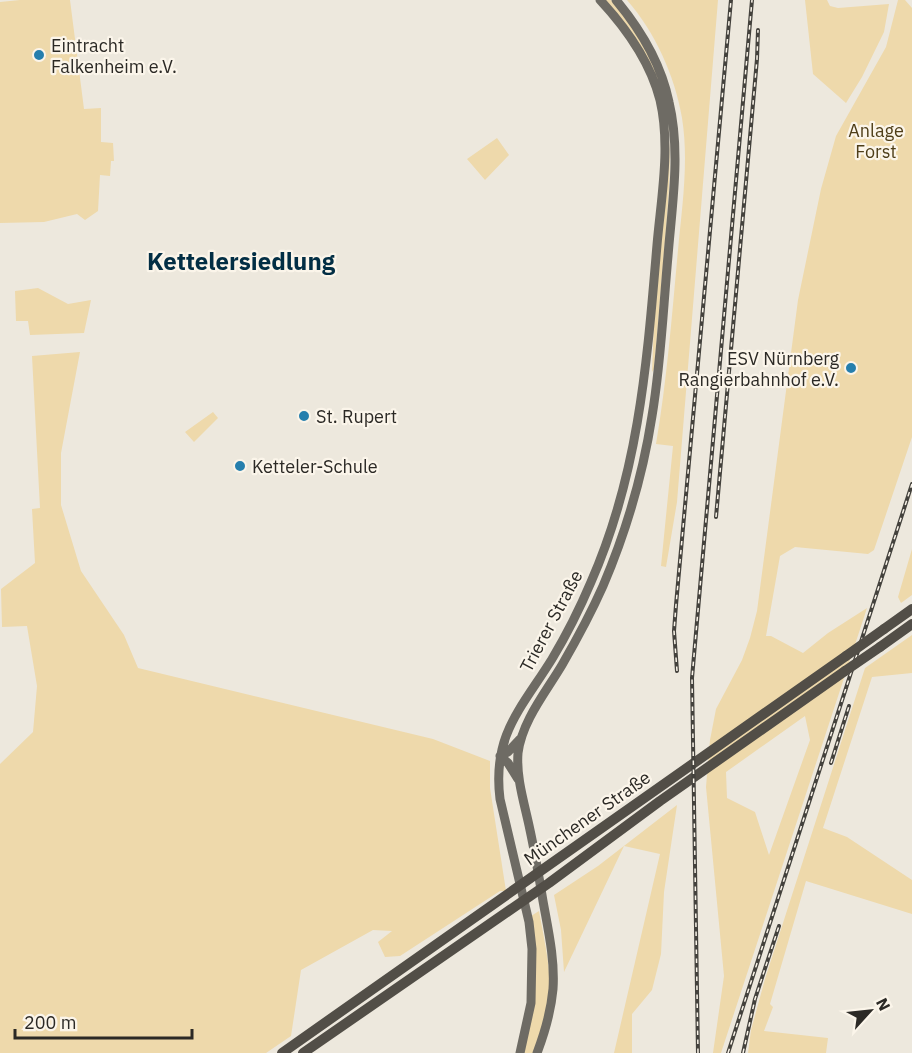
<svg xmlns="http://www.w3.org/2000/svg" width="912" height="1053" font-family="'IBM Plex Sans',sans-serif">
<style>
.green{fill:#eed9ab;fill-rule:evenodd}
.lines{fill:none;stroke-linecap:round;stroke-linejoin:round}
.secondary{stroke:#6e6b64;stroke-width:9}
.primary{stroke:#524e47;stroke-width:10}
.rail-casing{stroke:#44423d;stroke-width:4}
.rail{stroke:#fbf5ea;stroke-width:1.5;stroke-dasharray:4.5;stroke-linecap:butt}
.primary-bridge{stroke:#524e47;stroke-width:10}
.poi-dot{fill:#267fad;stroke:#fbf5ea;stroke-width:2}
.labels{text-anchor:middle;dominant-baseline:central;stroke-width:4.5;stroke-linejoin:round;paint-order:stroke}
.poi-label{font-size:18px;fill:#2b2925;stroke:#fbf5ea;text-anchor:start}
.park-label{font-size:18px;fill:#4e3e18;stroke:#fbf5ea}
.street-label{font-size:18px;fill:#2b2925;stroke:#fbf5ea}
.district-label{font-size:24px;font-weight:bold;fill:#022e44;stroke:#fbf5ea}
</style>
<rect width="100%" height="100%" fill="#ede8dd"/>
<path class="green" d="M20 0H70L84 109 101 108V142L113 143 114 161H111L110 176 100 175 98 211 85 220 77 214 44 222 0 223V2Z
M603 0H611C679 74 673 148 665 241 661 284 658 327 654 369L652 372 655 297 666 162 661 95Z
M627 0H718L677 502 666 567 661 566 673 446 656 444C667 380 672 315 678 250 682 207 689 161 682 118 675 76 655 32 627 0Z
M805 0H827L830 6 838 8 889 4 884 32 862 77 846 103 813 74Z
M898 0H905L912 8V437L874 550 868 554 795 547 780 556 766 636H771L803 653 828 633 867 608 721 1053H713L724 976 706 787 710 740 716 709 742 660 750 638 757 611 798 300 821 189 836 136 886 47ZM805 716 810 740 769 855 755 812 727 798 726 772Z
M497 138 509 155 485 180 467 159Z
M38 288 68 304 91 300 84 333 30 335 28 321H16L15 291Z
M80 352 61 453V505L81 571 124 635 138 668 433 739 490 761V788L506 891H500L400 956 385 957 378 942 392 931 373 930 301 970 291 1036 266 1053H0V764L33 732 37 686 27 626 2 627 1 589 35 563 32 509 40 508 32 356Z
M213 412 218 418 194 442 185 432Z
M912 549V595L901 603 898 597Z
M912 635V673L872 677 823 828 847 837 912 880V914L806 881 770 1004 773 1007 764 1031 828 1038 826 1053H748L751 1030 765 979 865 668Z
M677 805 664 892 661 954 652 990 632 1014V1053H614L660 854 624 846 564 972 561 930 554 895 598 866Z
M539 911C544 940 552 970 549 999 546 1018 539 1036 533 1053H522C536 1000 538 971 531 916Z"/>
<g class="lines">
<path class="secondary" d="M500 756 508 763 518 779
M500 756 508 752 520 739
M520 1053 531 1003 532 949 529 922 500 799C492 735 521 709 552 659 567 634 580 608 591 582 639 473 647 362 657 245 661 198 671 147 660 100 650 61 627 29 600 0
M537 1053C545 1032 551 1011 553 989 555 959 548 929 543 901 539 877 535 853 530 830 525 805 516 779 518 753 522 721 546 692 562 665 577 639 591 613 603 586 626 532 643 474 652 416 661 363 663 310 668 256 672 205 681 152 669 102 661 63 641 30 616 0"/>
<path class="primary" d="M884 629 912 609
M880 647 912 624
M282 1053 846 656
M303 1053 549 883 660 801 845 671"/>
<g class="rail-casing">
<path id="rail" d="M716 517 757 59 758 30
M677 671 674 631 676 605 731 0
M831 763 849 706
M698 1053 692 678 752 0
M728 1053 912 484
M743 1053 755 999 779 926"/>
</g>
<use href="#rail" class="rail"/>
<path class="primary-bridge" d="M846 656 884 629
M845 671 880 647"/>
</g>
<g class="poi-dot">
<circle cx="39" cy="55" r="6"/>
<circle cx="851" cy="368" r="6"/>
<circle cx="304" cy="416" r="6"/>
<circle cx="240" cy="466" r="6"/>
</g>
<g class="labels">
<g class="poi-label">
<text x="51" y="45">Eintracht<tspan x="51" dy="21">Falkenheim e.V.</tspan></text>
<text x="839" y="358" text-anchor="end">ESV Nürnberg<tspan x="839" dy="21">Rangierbahnhof e.V.</tspan></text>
<text x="316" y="416">St. Rupert</text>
<text x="252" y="466">Ketteler-Schule</text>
</g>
<g class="park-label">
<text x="876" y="130">Anlage<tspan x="876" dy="21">Forst</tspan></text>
</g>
<g class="street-label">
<text transform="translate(551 621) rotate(-62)">Trierer Straße</text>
<text transform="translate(587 818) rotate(-35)">Münchener Straße</text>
</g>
<g class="district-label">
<text x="241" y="261">Kettelersiedlung</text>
</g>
</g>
<g transform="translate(870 1011) rotate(63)" stroke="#fbf5ea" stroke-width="4.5" paint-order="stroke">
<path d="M0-4.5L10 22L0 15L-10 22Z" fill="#2b2925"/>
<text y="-9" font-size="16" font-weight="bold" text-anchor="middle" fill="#2b2925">N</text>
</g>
<path d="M15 1029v9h177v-9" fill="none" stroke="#2b2925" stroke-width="3"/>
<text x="24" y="1029" font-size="18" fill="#2b2925" stroke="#fbf5ea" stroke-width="4.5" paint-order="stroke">200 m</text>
</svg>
